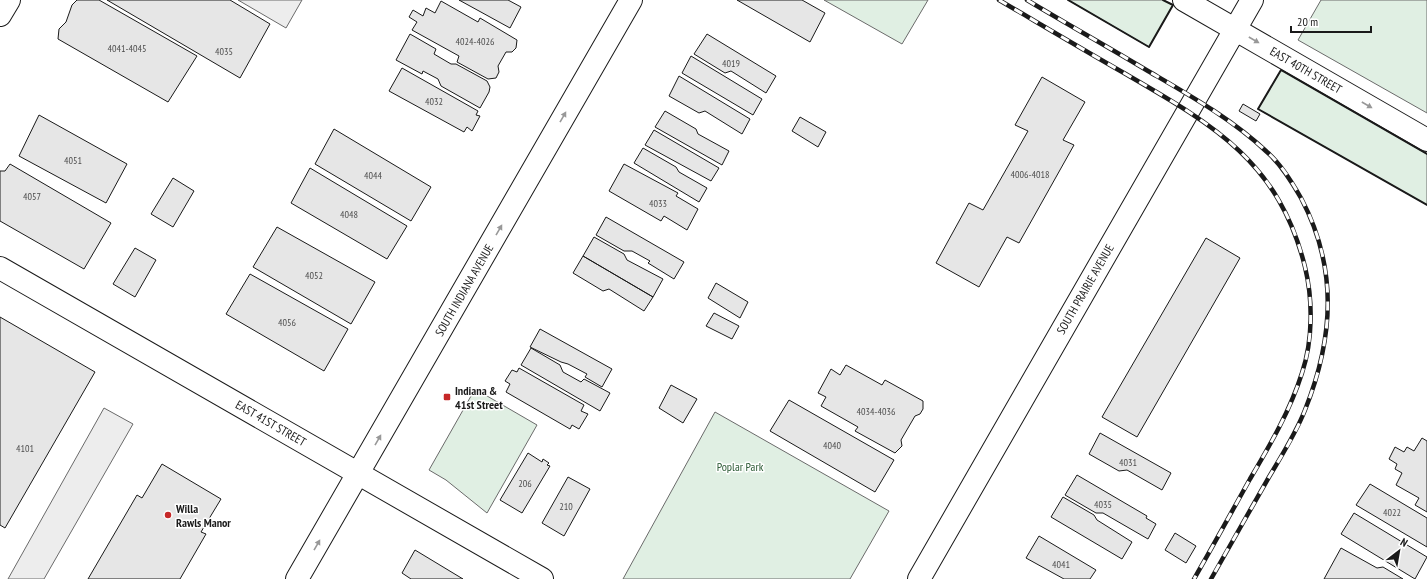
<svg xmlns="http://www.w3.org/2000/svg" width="1427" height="579" font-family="'PT Sans Narrow',sans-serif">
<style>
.green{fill:#e0efe3;stroke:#6a6a6a}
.parking{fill:#ededed;stroke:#6a6a6a}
.building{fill:#e6e6e6;stroke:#1a1a1a}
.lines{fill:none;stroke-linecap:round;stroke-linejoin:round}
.minor-casing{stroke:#1a1a1a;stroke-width:24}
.minor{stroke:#fff;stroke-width:22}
.rail-casing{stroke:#1a1a1a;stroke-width:4.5}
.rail{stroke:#fff;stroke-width:3;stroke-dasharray:9;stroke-linecap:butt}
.wall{stroke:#1a1a1a;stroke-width:2}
.oneway{fill:#989898}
.poi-dot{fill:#c62828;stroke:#fff;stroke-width:1.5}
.labels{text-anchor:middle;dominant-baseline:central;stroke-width:3;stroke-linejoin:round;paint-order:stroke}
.number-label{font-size:10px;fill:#4d4d4d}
.street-label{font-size:12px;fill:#1a1a1a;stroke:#fff}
.poi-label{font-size:12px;font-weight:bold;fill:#1a1a1a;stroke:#fff;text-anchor:start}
.park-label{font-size:12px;fill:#2b5a34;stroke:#fff}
</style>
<rect width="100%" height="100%" fill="#fff"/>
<path class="green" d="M824 0H928L902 44Z
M1068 0H1163L1173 5 1149 47Z
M1321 0H1427V113L1298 40Z
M1281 70 1427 154V205L1258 109Z
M475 389 537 425 487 513 446 480 429 470Z
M715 412 889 511 850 579H623Z"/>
<path class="parking" d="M238 0H302L286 28Z
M104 408 133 424 44 579H8Z"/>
<path class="building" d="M77 0H99L197 56 168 102 58 39 59 29 66 22 72 5Z
M107 0H230L270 24 240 78Z
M459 0H508L521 7 510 28Z
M737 0H802L825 13 810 42Z
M441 1 478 22 480 18 517 40 516 48 512 52H506L498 66 499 72 496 78 488 79 457 62 459 56 412 30 417 22 409 17 413 10 423 16 426 8 435 13Z
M410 34 436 49 434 54 451 64H456L487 81 490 87 489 92 480 108 441 86 438 79 423 71 422 74 396 60Z
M707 34 776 76 766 93 731 71 725 73 694 54Z
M691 56 762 99 753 115 682 73Z
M402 68 478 111 476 115 480 116 472 131 467 127 464 132 389 91Z
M679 76 750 119 742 134 705 111 699 113 669 96Z
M1042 77 1085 102 1063 140 1074 145 1019 243 1007 237 979 287 936 263 969 203 983 210 1028 131 1015 125Z
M1243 104 1260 114 1256 121 1239 111Z
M665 111 696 129 698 134 729 151 722 165 655 127Z
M39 115 127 164 106 203 19 156Z
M800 117 826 132 818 147 792 131Z
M334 129 431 187 411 221 315 164Z
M654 130 719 168 711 181 645 145Z
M643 148 676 167 679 172 707 188 699 202 634 163Z
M10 164 111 223 84 269 0 221V171H5Z
M624 164 678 193 676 196 698 209 687 230 664 216 661 221 609 191Z
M310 168 407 226 387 259 291 203Z
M173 178 194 191 173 227 151 214Z
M606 217 684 262 674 279 648 263 650 261 632 251H624L596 235Z
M277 227 375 282 351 324 253 267Z
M594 237 624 254 627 260 663 279 653 297 583 256Z
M1206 238 1240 258 1137 437 1102 417Z
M135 248 156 260 135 297 113 284Z
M583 256 653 297 644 311 609 289 603 291 573 273Z
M250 274 348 329 324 371 226 314Z
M716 283 748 302 740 318 708 298Z
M714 313 739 326 732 339 706 326Z
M0 317 95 372 5 528 0 525Z
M540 329 612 369 602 387 585 377 587 374 568 364 561 362 530 347Z
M531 348 560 365 563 372 581 382 584 379 610 393 600 411 521 365Z
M846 365 882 385 885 380 923 401V409L920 414 915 416 901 440 902 446 895 453 855 431 858 427 821 406 826 397 818 393 831 369 840 375Z
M519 368 584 405 581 411 588 414 579 429 572 425 570 429 506 392 510 384 505 381 512 370 517 372Z
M671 385 697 399 683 423 659 408Z
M789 400 894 460 875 492 770 431Z
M1100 433 1171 473 1162 490 1127 470 1119 471 1089 454Z
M1422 438 1427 441V512L1415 505 1419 498 1396 485 1402 473 1395 469 1397 464 1389 459 1395 447 1404 452 1407 447 1414 451Z
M528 453 542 462 543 459 549 463 547 465 550 466 522 513 500 500Z
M162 464 221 499 201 532 206 534 180 579H88L137 495 142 498Z
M1077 475 1147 516 1146 518 1156 524 1148 539 1103 513H1096L1065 495Z
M568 477 590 489 564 536 542 523Z
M1370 484 1427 518V547L1356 505Z
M1063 497 1094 515 1097 520 1132 542 1122 559 1051 517Z
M1354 513 1427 557 1415 579 1341 534Z
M1175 533 1196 546 1186 563 1165 550Z
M1039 536 1096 570 1090 579H1064L1026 558Z
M1341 548 1377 568 1383 567 1403 579H1324Z
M415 550 463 579H411L402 573Z"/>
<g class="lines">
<g class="minor-casing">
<path id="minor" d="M1184 0 1427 140
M0 15 9 0
M0 268 542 579
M297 579 631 0
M919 579 1252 0"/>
</g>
<use href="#minor" class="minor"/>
<g class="rail-casing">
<path id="rail" d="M999 0C1040 24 1082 49 1124 73 1212 124 1279 161 1305 267 1313 300 1313 340 1302 373 1290 411 1270 445 1250 479 1231 513 1213 546 1194 579
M1027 0C1067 24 1108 47 1148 71 1189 95 1232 119 1267 152 1281 164 1292 182 1301 198 1338 268 1334 337 1305 410 1296 433 1282 455 1269 477 1250 511 1230 545 1211 579"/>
</g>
<use href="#rail" class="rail"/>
<path class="wall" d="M1068 0 1149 47 1173 5 1163 0
M1427 154 1281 70 1258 109 1427 205"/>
</g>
<defs><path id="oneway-solid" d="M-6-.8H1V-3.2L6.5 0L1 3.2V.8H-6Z"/></defs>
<g class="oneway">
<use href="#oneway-solid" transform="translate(1254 40) rotate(30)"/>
<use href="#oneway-solid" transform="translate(1367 105) rotate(30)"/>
<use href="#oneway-solid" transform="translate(563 117) rotate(-60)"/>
<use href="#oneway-solid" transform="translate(499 230) rotate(-60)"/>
<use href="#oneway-solid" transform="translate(378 440) rotate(-60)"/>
<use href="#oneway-solid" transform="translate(317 545) rotate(-60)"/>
</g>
<g class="poi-dot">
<rect x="443" y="393" width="8" height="8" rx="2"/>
<circle cx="168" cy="515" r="4"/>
</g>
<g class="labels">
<g class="number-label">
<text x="475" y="41">4024-4026</text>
<text x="127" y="48">4041-4045</text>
<text x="224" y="51">4035</text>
<text x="731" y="63">4019</text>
<text x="434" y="101">4032</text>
<text x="73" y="160">4051</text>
<text x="1030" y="174">4006-4018</text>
<text x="373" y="175">4044</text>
<text x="32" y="196">4057</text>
<text x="658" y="203">4033</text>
<text x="349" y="214">4048</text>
<text x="314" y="275">4052</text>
<text x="287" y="322">4056</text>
<text x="876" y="411">4034-4036</text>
<text x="832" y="445">4040</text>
<text x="25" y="448">4101</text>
<text x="1128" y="462">4031</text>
<text x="525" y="483">206</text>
<text x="1103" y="504">4035</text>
<text x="566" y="506">210</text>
<text x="1392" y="512">4022</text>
<text x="1061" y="564">4041</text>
</g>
<g class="street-label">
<text transform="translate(1306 70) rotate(30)">EAST 40TH STREET</text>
<text transform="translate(1085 289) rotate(-60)">SOUTH PRAIRIE AVENUE</text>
<text transform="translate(464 290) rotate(-60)">SOUTH INDIANA AVENUE</text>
<text transform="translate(271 423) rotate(30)">EAST 41ST STREET</text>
</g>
<g class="poi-label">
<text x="455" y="390">Indiana &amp;<tspan x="455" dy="14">41st Street</tspan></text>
<text x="176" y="508">Willa<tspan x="176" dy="14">Rawls Manor</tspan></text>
</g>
<g class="park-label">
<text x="740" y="466">Poplar Park</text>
</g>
</g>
<g transform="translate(1399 551) rotate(31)" stroke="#ffffff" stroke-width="3" paint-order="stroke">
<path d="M0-3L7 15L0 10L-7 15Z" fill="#1a1a1a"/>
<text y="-6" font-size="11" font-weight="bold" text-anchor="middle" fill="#1a1a1a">N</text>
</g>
<path d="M1291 26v6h80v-6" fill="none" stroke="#1a1a1a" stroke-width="2"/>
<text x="1297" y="26" font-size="12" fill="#1a1a1a" stroke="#ffffff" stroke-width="3" paint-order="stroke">20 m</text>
</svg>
